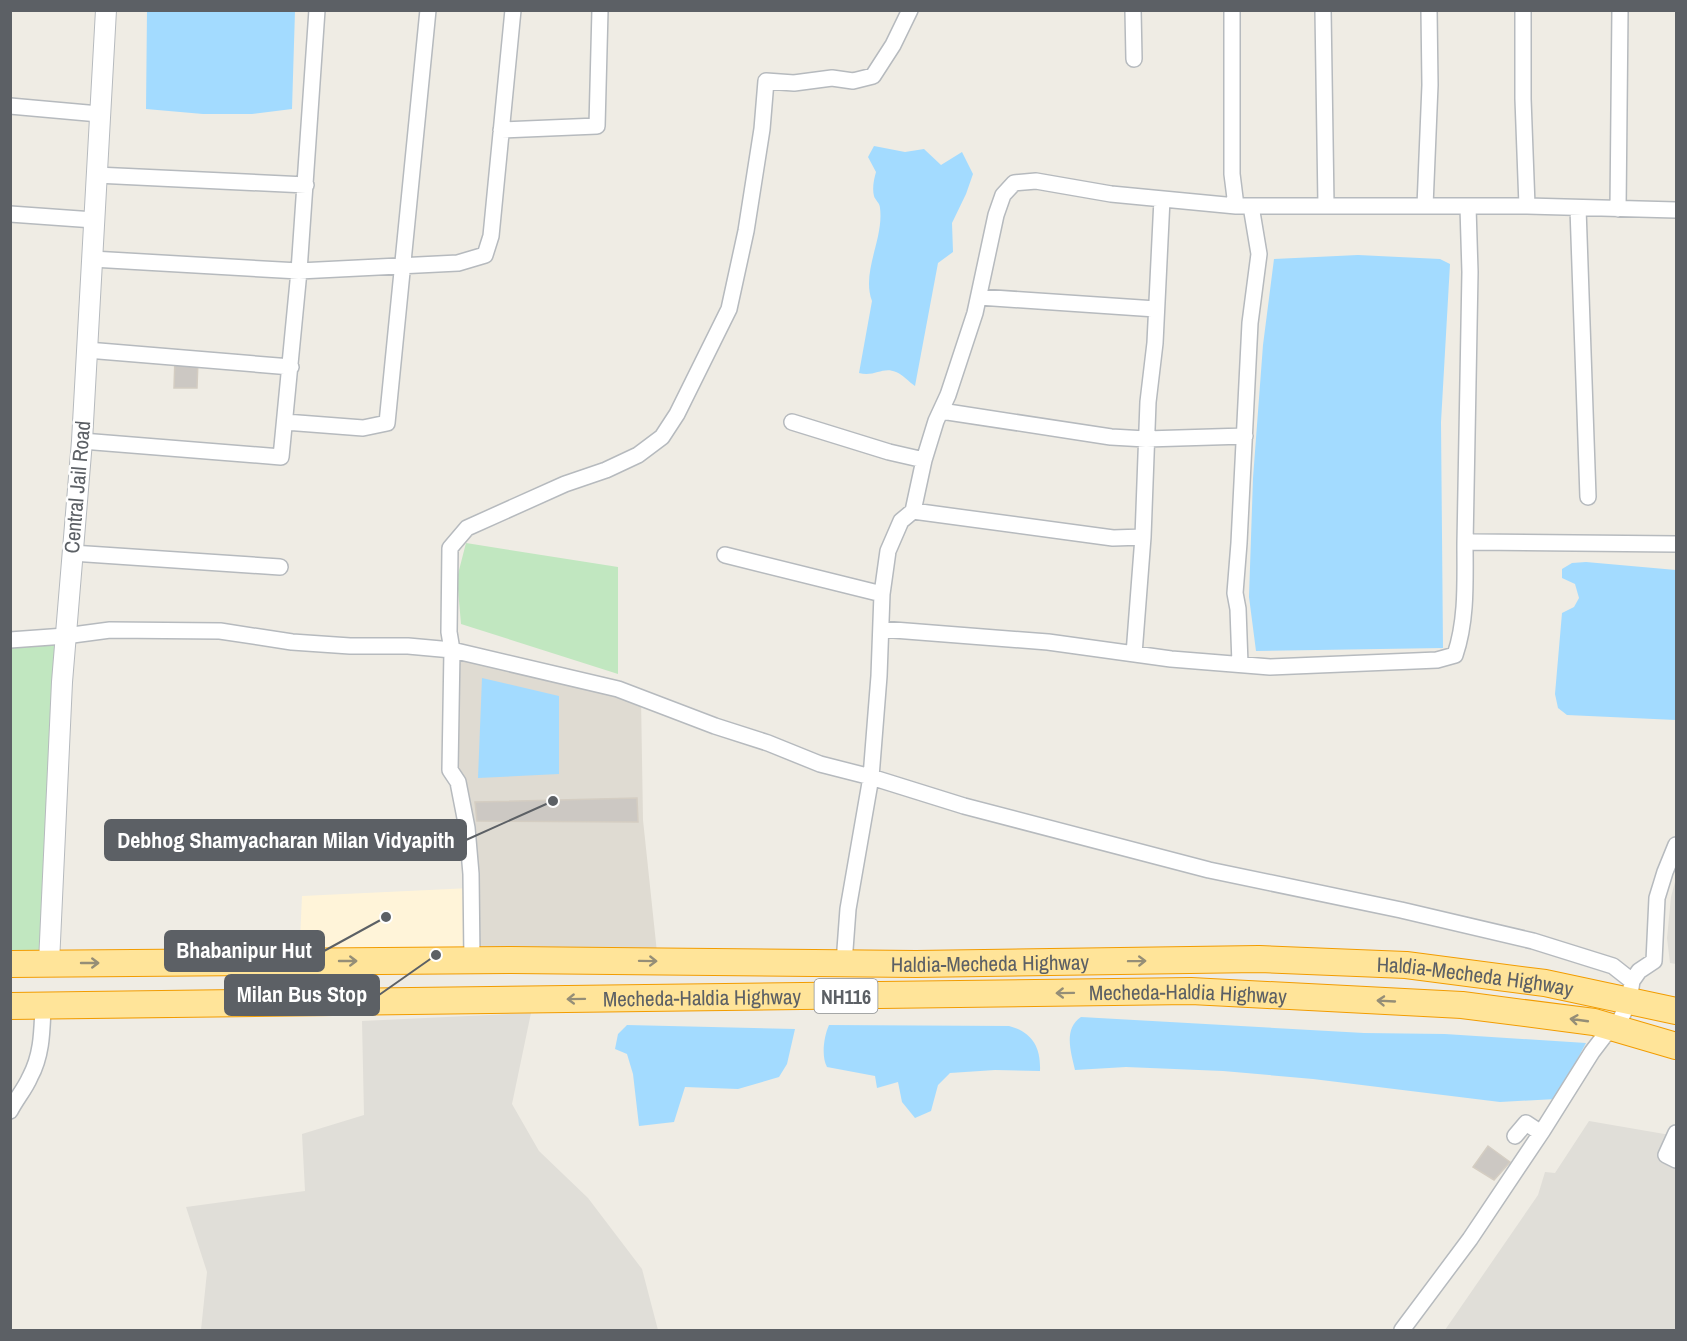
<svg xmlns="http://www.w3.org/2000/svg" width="1687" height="1341" font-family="'Archivo Narrow',sans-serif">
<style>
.commercial{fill:#fff4d9}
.industrial{fill:#e0ded8}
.education{fill:#dfdbd2}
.green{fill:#c1e7c0}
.water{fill:#a3dbff}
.building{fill:#ccc8c3;stroke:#d4cdc2;stroke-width:1.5}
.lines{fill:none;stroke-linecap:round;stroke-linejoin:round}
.minor-casing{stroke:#b6babe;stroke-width:18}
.tertiary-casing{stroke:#b6babe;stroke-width:22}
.trunk-casing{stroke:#f29c00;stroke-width:28}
.minor{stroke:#fff;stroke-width:15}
.tertiary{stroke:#fff;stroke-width:20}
.trunk{stroke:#ffe499;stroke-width:26}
.oneway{stroke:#958e77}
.labels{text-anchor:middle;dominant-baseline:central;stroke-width:5;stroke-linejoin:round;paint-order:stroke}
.shield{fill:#fff;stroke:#8d9093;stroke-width:1.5}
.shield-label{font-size:20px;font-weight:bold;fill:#5c6065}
.street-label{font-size:21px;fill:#5c6065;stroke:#fff}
.leader{fill:none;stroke:#5c6065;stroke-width:2}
.callout-dot{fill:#5c6065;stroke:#fff;stroke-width:2}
.callout{fill:#5c6065;stroke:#5c6065;stroke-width:2}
.callout-label{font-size:22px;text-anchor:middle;font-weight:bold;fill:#fff}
</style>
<rect width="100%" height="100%" fill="#efece4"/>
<path class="commercial" d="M471 888 472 960 299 962 302 896Z"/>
<path class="industrial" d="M1676 878V964L1670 963 1667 938 1671 897Z
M531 1013 512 1104 539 1151 588 1198 642 1269 658 1330H201L207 1272 186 1207 305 1191 302 1134 364 1115 362 1021Z
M1589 1121 1676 1136V1330H1445L1538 1195 1545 1172 1555 1173Z"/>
<path class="education" d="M452 650 641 698 643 820 658 962 472 960V939L451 742Z"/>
<path class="green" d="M466 543 618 567V674L461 624 457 578Z
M65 636 49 963 11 964 10 640Z"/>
<path class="water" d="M147 11H295L292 109 252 114H203L146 109Z
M874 146 905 152 924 149 941 165 962 152 973 174 966 194 952 223 953 252 938 263 915 386C909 382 902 374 896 372 883 366 875 377 859 373L872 301C861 272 884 239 880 208 880 203 875 200 874 196 872 188 874 179 876 172L868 157Z
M1358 255 1440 259 1450 264 1441 422 1443 648 1256 651 1249 597 1253 478 1263 345 1274 259Z
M1586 562 1676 570V720L1567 715 1558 708 1555 694 1562 613 1574 607 1579 598 1575 584 1562 578V569L1572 563Z
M482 678 559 696V774L478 778Z
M1081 1017 1364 1033 1445 1034 1586 1043 1556 1099 1500 1102 1313 1079 1223 1071 1126 1067 1075 1070C1071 1052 1063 1029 1081 1017Z
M627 1025 795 1029 787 1064 779 1077 738 1089 685 1087 674 1122 639 1126 633 1074 627 1054 615 1049 618 1034Z
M829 1025 1009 1026C1032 1032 1041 1047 1040 1071L995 1070 950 1073 938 1085 931 1111 915 1118 902 1102 898 1082 877 1088 875 1076 827 1067C821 1056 824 1036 829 1025Z"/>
<path class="building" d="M175 357 198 360 197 388H174Z
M637 798 638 822 477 821 475 802Z
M1488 1146 1510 1162 1494 1180 1473 1167Z"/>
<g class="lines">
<g class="minor-casing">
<path id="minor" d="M1133 10 1134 59
M1232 10V174L1236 206
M1323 10 1326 205
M1523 10V99L1527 206
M10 106 99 114
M501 130 597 126 600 10
M96 175 306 185
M1425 206 1430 85 1429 10
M1578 208 1588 497
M1618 209 1620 10
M10 214 94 220
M92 259 299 271 458 263 485 255 491 236 513 10
M979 297 1156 309
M87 350 291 367
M941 411 1111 437 1146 439 1245 436
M285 422 363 428 387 423 428 10
M792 422 889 452 924 460
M82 441 281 457 299 271 317 10
M913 511 1113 538 1143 537 1148 402 1155 343 1162 199
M1465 544 1470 272 1468 207
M72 553 280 567
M725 555 882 594
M881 629 1048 642 1171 659 1270 667 1414 661 1437 660 1455 655C1467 620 1465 580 1465 544L1473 542 1676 544
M10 640 65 636 110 630 220 631 292 642 350 646H408L452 650 618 689 715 726 768 743 820 764 871 777 848 909 844 963
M1134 654 1143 537
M1240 664 1238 609 1235 593 1239 543 1250 323 1259 254 1251 206
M472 960 471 874 467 828 458 782 450 770 452 650 449 632 450 548 467 528 565 484 606 470 638 455 662 437 677 414 729 309 746 231 762 129 766 81 794 83 832 78 853 81 873 76 893 45 910 10
M1632 981 1639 971 1654 961 1657 898 1665 872 1676 845
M10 1111C16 1099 25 1089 30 1077 42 1055 42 1031 43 1006
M1676 1133 1666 1155 1676 1160
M1515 1136 1526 1123 1538 1131 1543 1130 1592 1052 1605 1035 1616 1029 1629 1001 1632 981 1613 966 1533 941 1401 910 1209 870 964 806 871 777 879 676 882 594 888 551 901 521 913 511 924 460 936 421 948 395 975 313 996 215 1003 195 1014 183 1036 181 1111 194 1236 206H1527L1676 210
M1402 1330 1470 1239 1543 1130"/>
</g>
<g class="tertiary-casing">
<path id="tertiary" d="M49 963 62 682 82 441 106 10"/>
</g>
<g class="trunk-casing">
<g id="trunk">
<path id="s1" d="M10 964 511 960 916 964 1259 959 1406 965 1545 983 1676 1011"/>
<path id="s2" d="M10 1006 1191 991 1462 1005 1594 1022 1676 1046"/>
</g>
</g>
<use href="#minor" class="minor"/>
<use href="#tertiary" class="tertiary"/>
<use href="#trunk" class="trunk"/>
</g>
<defs><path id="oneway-shaft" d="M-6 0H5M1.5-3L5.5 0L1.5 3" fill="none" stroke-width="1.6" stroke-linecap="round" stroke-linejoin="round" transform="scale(1.5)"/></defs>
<g class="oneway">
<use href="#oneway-shaft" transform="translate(348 961)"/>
<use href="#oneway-shaft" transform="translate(648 961) rotate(1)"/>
<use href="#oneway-shaft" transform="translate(1137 961) rotate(-1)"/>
<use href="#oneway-shaft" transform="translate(90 963)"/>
<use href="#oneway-shaft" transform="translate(1065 993) rotate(179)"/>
<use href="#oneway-shaft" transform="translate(576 999) rotate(179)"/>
<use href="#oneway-shaft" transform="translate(1386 1001) rotate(-177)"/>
<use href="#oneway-shaft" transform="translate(1579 1020) rotate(-172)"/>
</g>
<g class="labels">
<rect class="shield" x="814.5" y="979" width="63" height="34" rx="4.5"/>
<g class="shield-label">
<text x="846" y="996">NH116</text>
</g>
<g class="street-label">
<text transform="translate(77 487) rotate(-85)">Central Jail Road</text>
<text stroke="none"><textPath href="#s1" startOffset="980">Haldia-Mecheda Highway</textPath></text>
<text stroke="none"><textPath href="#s1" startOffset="1466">Haldia-Mecheda Highway</textPath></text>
<text stroke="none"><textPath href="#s2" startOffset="1178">Mecheda-Haldia Highway</textPath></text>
<text stroke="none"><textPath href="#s2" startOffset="692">Mecheda-Haldia Highway</textPath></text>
</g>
</g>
<path class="leader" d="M553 801L466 840M386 917L324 951M436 955L379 995"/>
<g class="callout-dot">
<circle cx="553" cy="801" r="6"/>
<circle cx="386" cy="917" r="6"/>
<circle cx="436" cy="955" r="6"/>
</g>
<g class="callout">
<rect x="105" y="820" width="361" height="40" rx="6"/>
<rect x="165" y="931" width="159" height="40" rx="6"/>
<rect x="225" y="975" width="154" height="40" rx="6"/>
</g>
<g class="callout-label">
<text x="286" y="848">Debhog Shamyacharan Milan Vidyapith</text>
<text x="244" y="958">Bhabanipur Hut</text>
<text x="302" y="1002">Milan Bus Stop</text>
</g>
<rect width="1687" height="1341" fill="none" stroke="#5c6065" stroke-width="24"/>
</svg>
